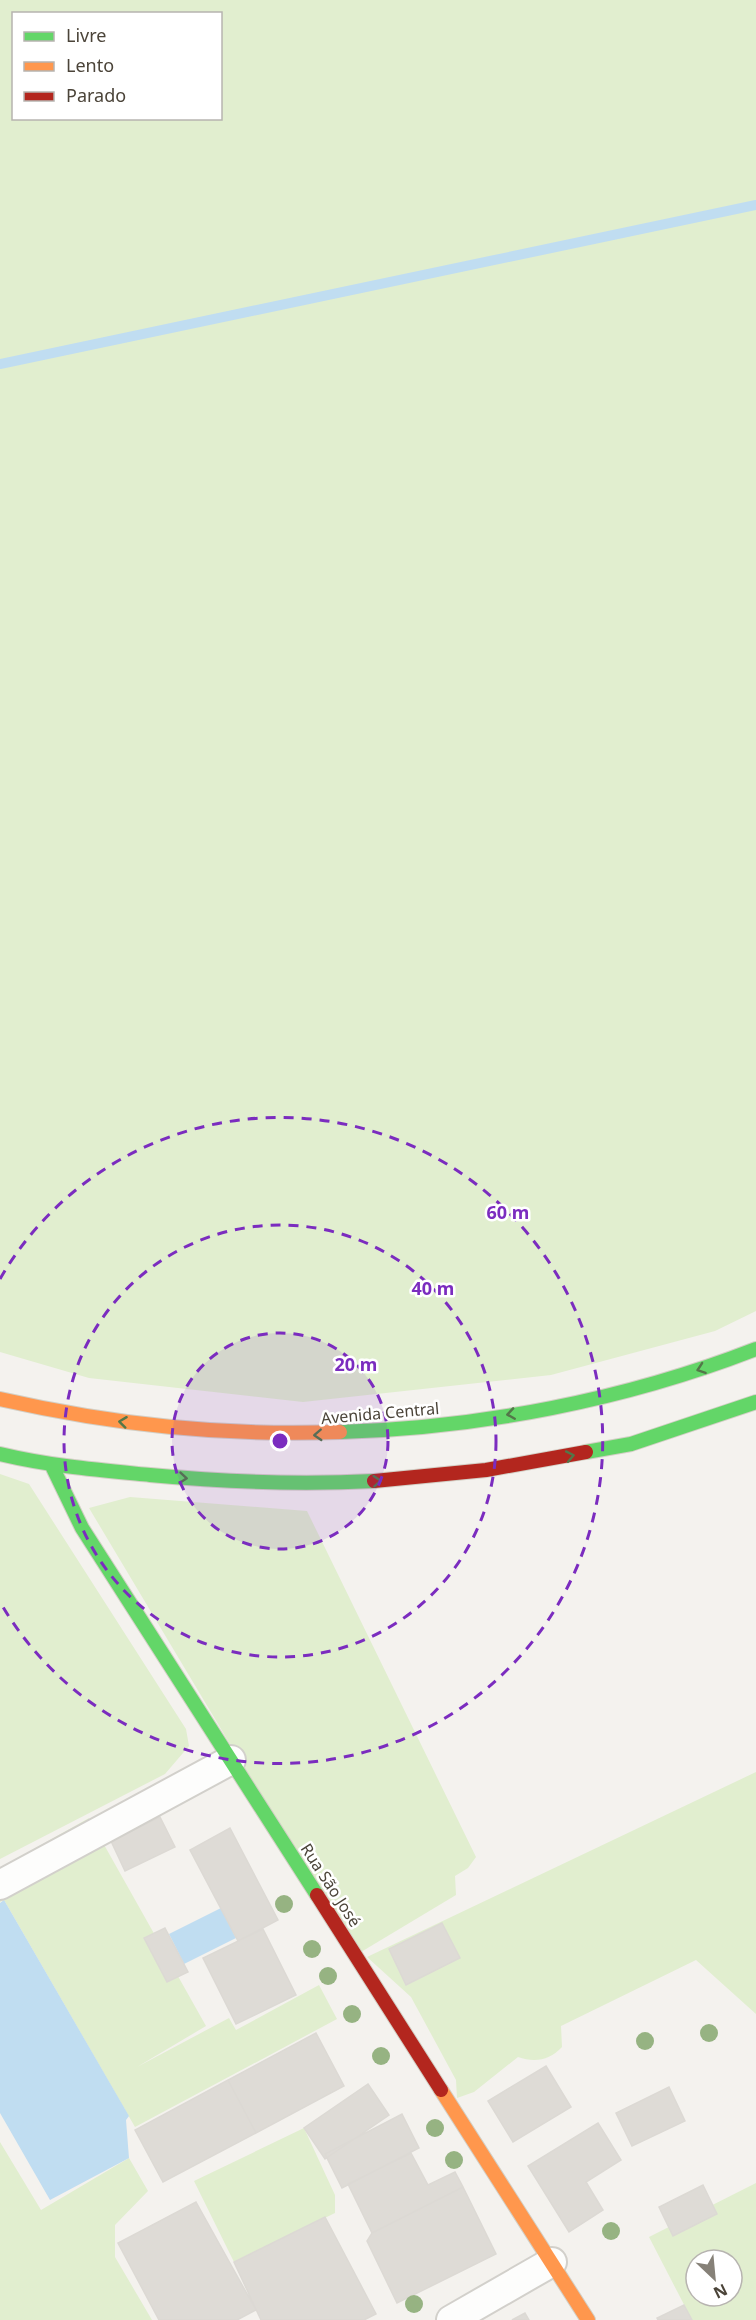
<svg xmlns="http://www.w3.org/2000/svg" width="756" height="2320" font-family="'Noto Sans',sans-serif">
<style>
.green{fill:#e1eecf;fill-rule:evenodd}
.water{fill:#c0ddf1}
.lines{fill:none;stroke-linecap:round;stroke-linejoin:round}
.stream{stroke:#c0ddf1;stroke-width:10}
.building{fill:#dedbd6;stroke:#dcd9d4;stroke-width:1.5}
.street-casing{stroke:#d2d0cb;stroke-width:32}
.fast-casing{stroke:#d3cfc5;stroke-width:16}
.slow-casing{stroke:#d3cfc5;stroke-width:16}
.jam-casing{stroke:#d3cfc5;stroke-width:16}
.street{stroke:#fdfdfc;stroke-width:28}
.fast{stroke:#63d668;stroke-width:14}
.slow{stroke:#ff974d;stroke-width:14}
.jam{stroke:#b3261e;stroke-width:14}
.tree{fill:#96b382}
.oneway{stroke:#537749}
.ring{fill:none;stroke:#7b2cbf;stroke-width:3;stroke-dasharray:10 8}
.labels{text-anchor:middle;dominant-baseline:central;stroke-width:5;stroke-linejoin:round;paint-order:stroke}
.street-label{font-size:16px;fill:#4b4439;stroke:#fff}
.centre{fill:#7b2cbf;stroke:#fff;stroke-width:3}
.ring-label{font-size:18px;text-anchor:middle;font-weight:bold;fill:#7b2cbf;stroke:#fff;stroke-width:5;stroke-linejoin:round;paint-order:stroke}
</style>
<rect width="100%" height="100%" fill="#f4f2ee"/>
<path class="green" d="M0 0H756V1311L715 1331 551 1375 303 1402 89 1378 0 1352ZM14 14H220V118H14Z
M0 1474 29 1484 186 1729 189 1746 165 1774 0 1859Z
M130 1497 307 1511 476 1857 468 1868 455 1876 456 1895 356 1955 89 1508Z
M756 1772V2014L696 1960 561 2026 562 2047C550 2060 535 2063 518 2057L474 2092 457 2098 456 2080 411 1997 367 1957Z
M89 1818 206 2026 137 2067 229 2018 236 2030 319 1985 337 2019 135 2127 4 1900 0 1902V1868Z
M304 2128 335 2195V2213L234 2262 194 2181Z
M0 2142 41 2210 129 2158 148 2191 115 2225V2257L152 2320H0Z
M756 2183V2320H692L649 2237ZM696 2260H732V2296H696Z"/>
<path class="water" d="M4 1900 129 2116 126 2120 129 2158 50 2200 0 2113V1903Z
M221 1908 236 1938 184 1964 169 1934Z"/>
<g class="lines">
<path class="stream" d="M0 364 756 205"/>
</g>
<path class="building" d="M160 1817 175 1847 125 1871 111 1841Z
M230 1828 278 1920 238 1941 190 1850Z
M442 1923 460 1958 406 1985 389 1949Z
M165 1928 188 1972 167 1982 144 1938Z
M263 1929 296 1995 236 2024 203 1958Z
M316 2033 344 2086 256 2133 228 2080Z
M546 2066 571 2107 513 2142 488 2101Z
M228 2080 256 2133 163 2182 135 2130Z
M368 2084 389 2115 325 2159 304 2128Z
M669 2087 685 2121 632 2146 616 2113Z
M402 2114 419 2148 342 2188 325 2154Z
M598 2123 621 2160 586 2182 603 2210 569 2232 528 2166Z
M411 2153 428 2185 455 2172 463 2187 372 2233 348 2184Z
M703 2185 717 2214 673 2236 659 2207Z
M463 2187 496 2254 397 2303 367 2241 372 2233Z
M196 2202 256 2310 237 2320H159L118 2243Z
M325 2217 376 2314 364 2320H261L234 2262Z
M684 2305 692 2320H658L657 2318Z
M525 2313 529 2320H512Z"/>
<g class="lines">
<g class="street-casing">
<path id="street" d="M0 1885 231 1760
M451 2320 552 2262"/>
</g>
<g class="fast-casing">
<path id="fast" d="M340 1432C480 1428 625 1400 756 1349
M586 1452 631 1444 756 1402
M0 1454C50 1466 99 1470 150 1475 225 1482 298 1485 374 1481
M52 1466 82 1528 317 1895"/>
</g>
<g class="slow-casing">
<path id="slow" d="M0 1399C115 1425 222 1436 340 1432
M441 2090 588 2320"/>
</g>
<g class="jam-casing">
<path id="jam" d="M374 1481 486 1470 586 1452
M317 1895 441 2090"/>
</g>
<use href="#street" class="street"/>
<use href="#fast" class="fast"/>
<use href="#slow" class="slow"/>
<use href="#jam" class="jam"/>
</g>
<g class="tree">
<circle cx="284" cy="1904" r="9"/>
<circle cx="312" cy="1949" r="9"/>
<circle cx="328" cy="1976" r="9"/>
<circle cx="352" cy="2014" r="9"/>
<circle cx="709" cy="2033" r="9"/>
<circle cx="645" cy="2041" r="9"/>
<circle cx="381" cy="2056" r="9"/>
<circle cx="435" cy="2128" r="9"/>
<circle cx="454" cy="2160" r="9"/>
<circle cx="611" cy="2231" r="9"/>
<circle cx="414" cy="2304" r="9"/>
</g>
<defs><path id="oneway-chevron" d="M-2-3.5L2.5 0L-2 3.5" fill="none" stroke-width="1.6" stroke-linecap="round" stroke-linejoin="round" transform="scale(1.5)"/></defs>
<g class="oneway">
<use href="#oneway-chevron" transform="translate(701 1369) rotate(161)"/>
<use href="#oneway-chevron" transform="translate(511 1414) rotate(171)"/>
<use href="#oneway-chevron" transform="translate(123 1422) rotate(-173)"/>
<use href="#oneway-chevron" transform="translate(318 1435) rotate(177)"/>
<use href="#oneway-chevron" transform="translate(570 1456) rotate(-11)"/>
<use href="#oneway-chevron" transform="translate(183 1478) rotate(5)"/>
<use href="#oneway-chevron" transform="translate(377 1481) rotate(-4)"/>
</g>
<circle cx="280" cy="1441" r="108" fill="#7b2cbf" fill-opacity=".12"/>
<g class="ring">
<circle cx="280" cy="1441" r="108"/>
<circle cx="280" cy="1441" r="216"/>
<path d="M0 1279A323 323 0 1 1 0 1602"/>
</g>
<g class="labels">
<g class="street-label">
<text transform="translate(380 1413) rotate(-5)">Avenida Central</text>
<text transform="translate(331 1885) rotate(57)">Rua São José</text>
</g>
</g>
<circle cx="280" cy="1441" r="9" class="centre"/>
<g class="ring-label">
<text x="508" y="1219">60 m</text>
<text x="433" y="1295">40 m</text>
<text x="356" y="1371">20 m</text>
</g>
<rect x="12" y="12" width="210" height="108" fill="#ffffff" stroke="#b7b4b0" stroke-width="1.5"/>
<rect x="24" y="32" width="30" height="9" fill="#63d668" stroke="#b7b4b0" stroke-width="1.5"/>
<text x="66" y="42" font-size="18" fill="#4b4439">Livre</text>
<rect x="24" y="62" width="30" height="9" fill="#ff974d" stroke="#b7b4b0" stroke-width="1.5"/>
<text x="66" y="72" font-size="18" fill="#4b4439">Lento</text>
<rect x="24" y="92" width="30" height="9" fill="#b3261e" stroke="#b7b4b0" stroke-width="1.5"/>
<text x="66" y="102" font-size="18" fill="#4b4439">Parado</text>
<g transform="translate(714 2278) rotate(154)"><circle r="28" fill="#ffffff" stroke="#b7b4b0" stroke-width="1.5"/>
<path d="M0-4.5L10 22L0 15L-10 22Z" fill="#868178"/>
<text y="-9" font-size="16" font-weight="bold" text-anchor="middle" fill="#4b4439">N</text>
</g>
</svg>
